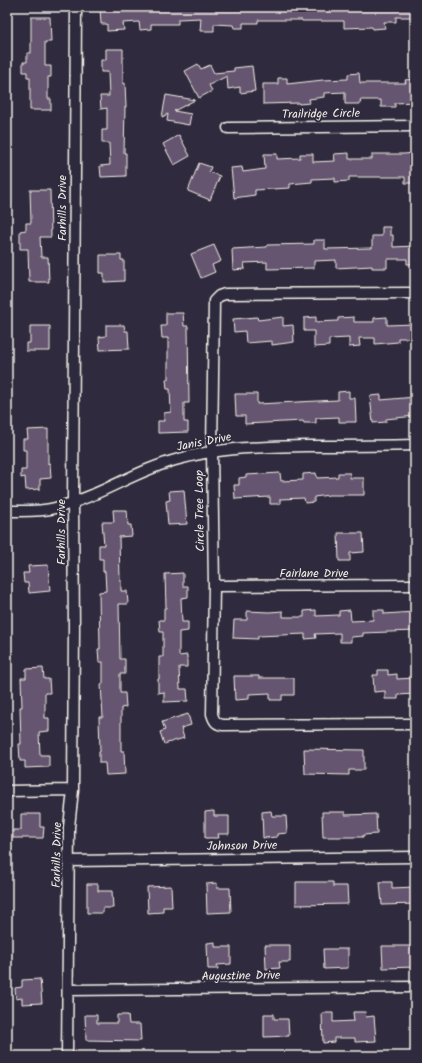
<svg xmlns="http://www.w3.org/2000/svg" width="422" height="1063" font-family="Kalam,sans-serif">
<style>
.building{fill:#65546f;stroke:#f4f1e8}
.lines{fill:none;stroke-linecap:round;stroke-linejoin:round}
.minor-casing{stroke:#f4f1e8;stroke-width:13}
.minor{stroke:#2f2a3d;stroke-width:10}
.labels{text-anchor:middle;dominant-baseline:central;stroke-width:4;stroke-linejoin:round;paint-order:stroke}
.street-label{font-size:12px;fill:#f4f1e8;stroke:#2f2a3d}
</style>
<rect width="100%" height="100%" fill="#2f2a3d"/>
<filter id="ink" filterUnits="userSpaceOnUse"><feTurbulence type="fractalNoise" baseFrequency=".025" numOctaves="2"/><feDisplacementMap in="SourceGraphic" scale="8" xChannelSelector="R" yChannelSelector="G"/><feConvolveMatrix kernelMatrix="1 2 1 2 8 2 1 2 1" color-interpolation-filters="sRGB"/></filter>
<g filter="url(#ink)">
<path class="building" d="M100 7H115V11L131 10V7H415V17H396V22H384L385 28 373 29 372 27 344 28V21H302V20H258V23H243V28H234L233 25 214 24V31H200L201 18 178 19V24H151V29L140 30 139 22 123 23 124 30 107 31V24H101Z
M31 17H50L51 42H45V66H51V77H48V99H51V110H30V77H27V72H23V62H27V53H31Z
M106 49H123V84L125 83 126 107H125L124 153H126V176L101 177 100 166 110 165 109 143H102V130H107V108L101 109 100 96H109L108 72H101V60H106Z
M198 64 201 69 210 65 214 73 234 71V68L252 66 255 91 240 93V87L228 89 227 76 209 85 212 91 199 98 185 71Z
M359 73 360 83H406L405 80 415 79V102L395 103V107H381V100H360L361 104H345V92L324 93V97L309 99 310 103 299 104V103L263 104V84H278V78H287V84L323 80 348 79V74Z
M166 95 195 100 174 111 191 114 189 125 167 121 168 114 162 117Z
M179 135 190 156 174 165 163 144Z
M349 153V159H372V154H404L415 153V183H405V177H349V181L335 182V178L312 179V182L290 184V188L255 190V195L234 198 231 168 242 167 243 172 265 169 264 154H277V159L300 158V154H313V162L335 161 334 154Z
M199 163 211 167 209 172 220 176 210 200 188 191Z
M30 190H50L51 237H40L41 257H48L49 282H29L28 249H20V231L26 230V223H31Z
M382 227H390V235H393V247L415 246V264H407V259H387V268H372V266L336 268V260L314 261V268L267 269V262L244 263 245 269 233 270 232 249 267 247V245L314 244V240H325V249L372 248V236H382Z
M214 245 221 261 212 265 215 272 201 278 191 254Z
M100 255H121V260H124V281L104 282V273H100Z
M166 313H183L184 326H188L189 403H184V422H188V432L158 433V421H164V413L171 412 170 389H167L166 379H168V338H162L161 326H166Z
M257 317 258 320 283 317V326L293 325 294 342 272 345V341L246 343 245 331 234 332 233 319Z
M316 317V322L338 321V318L354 317V322H374V318L387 317V325L415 324V338H398V342L375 344V338H359L360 346 349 347V338L329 339V346L314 347V331H304V318Z
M106 325H124L125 331H128L129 349 100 350 99 337 106 336Z
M30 326H50V351H26V343H30Z
M349 391V398H355L356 422H339V417L316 418V423H304L303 421 245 424V416H236L235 394H257V404L338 400V392Z
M381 395V400L415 397V416L386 419V422L373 423 370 396Z
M48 429V464L50 463 51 478 40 479V489L26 490 25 477 21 478V470H26V450H23V439H28L27 430Z
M280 473 281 481 303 480V474L316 473 317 478 338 477V473H350V478H364V495H329L314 497V502L305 503 304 498 280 499V504H270V497L235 499 234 485H239V478L246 477V475Z
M184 490 187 524 168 525 166 501 170 500 169 491Z
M113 510H127L128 525H131L132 536 119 537 120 580H121V591H127L128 604H119L120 659H125V674H120V693H125L126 707 121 708V751H124L125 774 106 775 105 763H99V752H100L99 717H103L101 684H103V662H99L98 649H100L99 592 106 591 105 571 103 572V559H99V545H104L102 522H114Z
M338 533H363L364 552 350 553V561H339Z
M48 565 50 591 29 593 28 583H24L23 573H29L28 566Z
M183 573V586H188V597L181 598 182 622H188V631L179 632V656L187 655V667H179L180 689H187L188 701 164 702V692L158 693V679H159V657H163V632H160L159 620H164V608H166L165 574Z
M316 610V616L339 615V611L350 610 351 621 373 620V610H384V614L415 612V631L363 633V636L351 637V642H340V633L315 634 316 638 305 639V634L258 636V639L233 638 234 620H247V611L269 612 283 611V617H304V611Z
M43 668 44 679H49L50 693H45V718H49V731L39 732 40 755H49V767L25 768V761H20L19 744H21L20 707H22L21 678H26V669Z
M378 670H388V675L397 674V679L415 678V694L398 695V699H385V691L374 692 373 675H378Z
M234 676H259V678H294V695H282V700H270V693L249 694V699L235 700Z
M188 714 191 725 181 728 184 738 164 744 160 732 165 730 162 722Z
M304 749 364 750V770H349V775L305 774Z
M214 811V816H229V834H218L219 838H205V812Z
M271 811 272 816H286L287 833 277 834V837L263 838 262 812Z
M322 812H345V815L376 814 377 834 363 835V837H323Z
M21 814H40V827H44L43 838H13V830H21Z
M296 882H333V886H347L348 904 296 905Z
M380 882H392V888L415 887V904L382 905Z
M217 883V888H230L231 912 207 913 206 884Z
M87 884H98V891H112L113 908H103V913H87Z
M171 886 172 907H163V912L148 913 147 887Z
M215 942V947H231V964L217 965 218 969H208L207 943Z
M265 945H290V962H279L280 968 266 969Z
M382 946H415V967L383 968Z
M323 949H348V968L324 969Z
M40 979 42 1003 22 1004V998L16 999 15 988 22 987V980Z
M353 1012H365L366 1017 374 1016 376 1041 355 1042V1038H334V1042L323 1043 322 1013H333V1022L354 1021Z
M264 1014H274V1019H288L289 1036 264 1037Z
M85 1015H97V1023H117V1015H128L129 1024H140L141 1041 86 1040Z"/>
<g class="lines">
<g class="minor-casing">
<path id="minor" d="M228 128 415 126
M415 293 225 294 219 296 214 301 212 451 214 586 212 714C214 721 216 724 223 725L415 724
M7 511C23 511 40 512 55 508 99 497 136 470 179 459 221 447 263 447 306 446 342 446 379 446 415 445
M214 586 415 585
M7 791 73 790
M69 861 415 857
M68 990 415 987
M67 1056 69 827 73 790 74 628 73 503 76 7"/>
</g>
<use href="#minor" class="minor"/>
</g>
</g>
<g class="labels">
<g class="street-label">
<text transform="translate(321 114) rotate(-1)">Trailridge Circle</text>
<text transform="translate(62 208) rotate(-90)">Farhills Drive</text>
<text transform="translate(204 442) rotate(-11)">Janis Drive</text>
<text transform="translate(200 511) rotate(-91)">Circle Tree Loop</text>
<text transform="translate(61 532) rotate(-90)">Farhills Drive</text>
<text x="314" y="573">Fairlane Drive</text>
<text transform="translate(242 846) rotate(-1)">Johnson Drive</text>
<text transform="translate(57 855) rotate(-89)">Farhills Drive</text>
<text transform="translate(241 976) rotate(-1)">Augustine Drive</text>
</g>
</g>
<rect width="422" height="1063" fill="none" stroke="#2f2a3d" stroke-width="24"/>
<rect x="12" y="12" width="398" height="1039" fill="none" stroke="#f4f1e8" stroke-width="1.5" filter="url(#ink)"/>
</svg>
